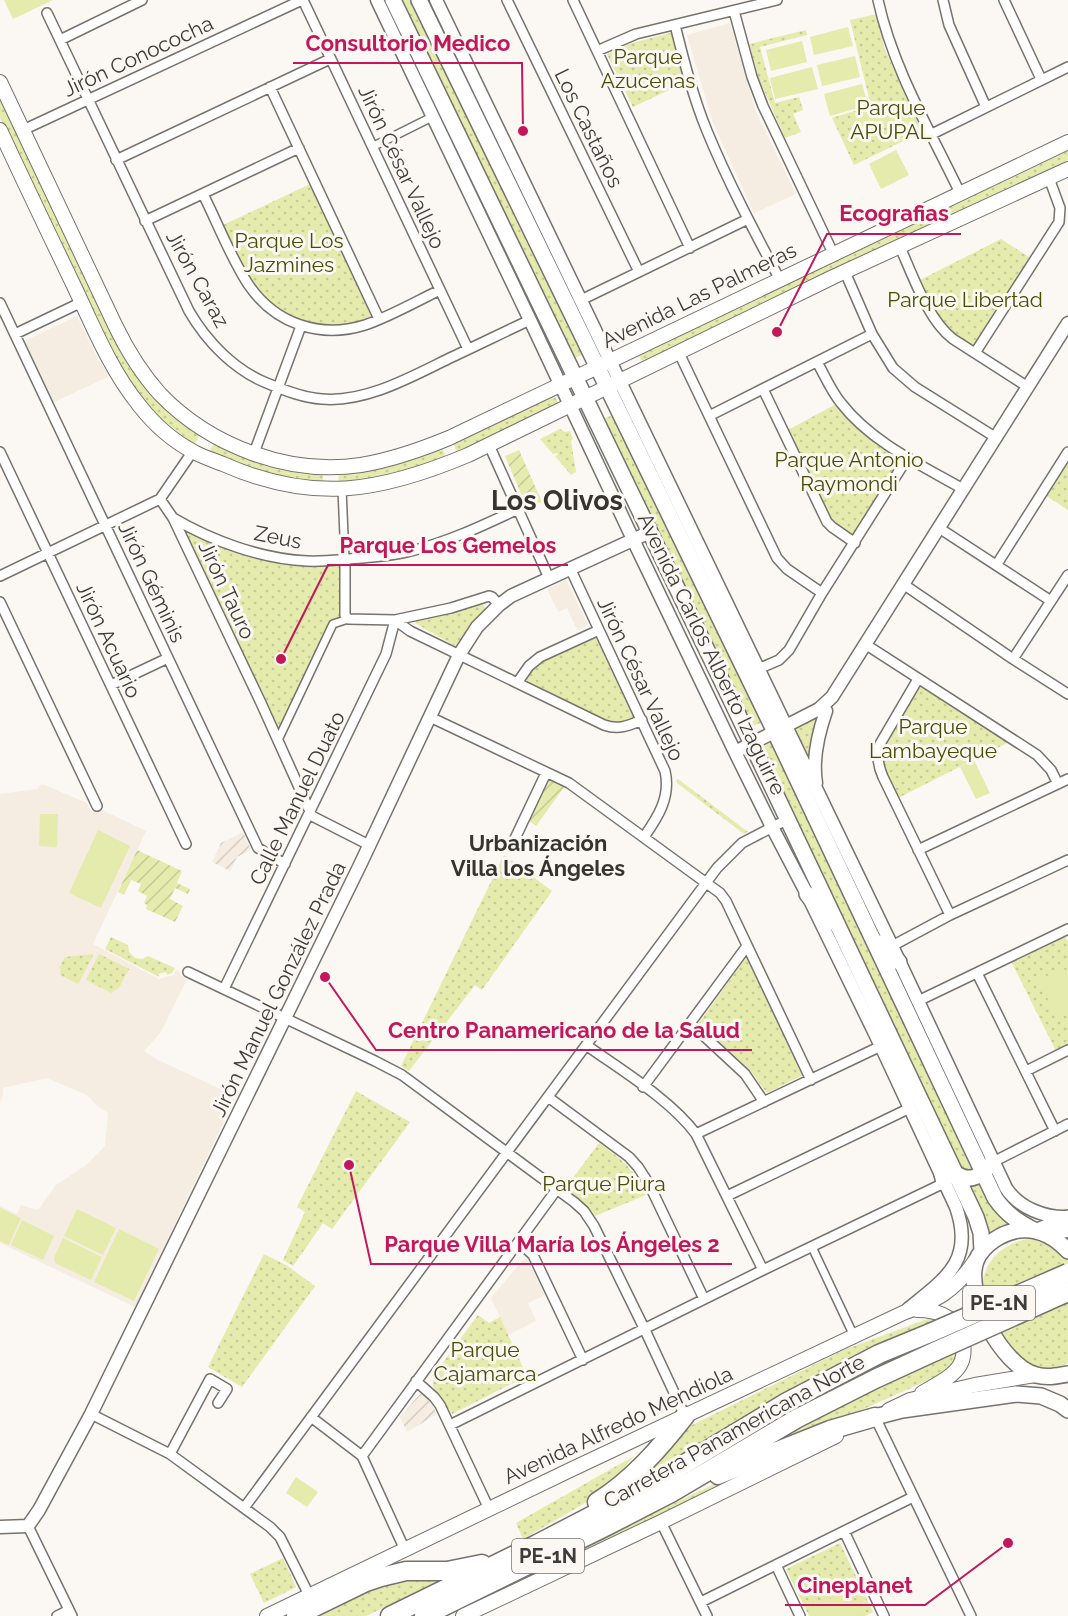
<svg xmlns="http://www.w3.org/2000/svg" width="1068" height="1616" font-family="Raleway,sans-serif">
<style>
.built{fill:#f5ede1}
.industrial{fill:url(#industrial-furrows)}
.grass{fill:url(#grass-dots)}
.garden{fill:url(#garden-furrows)}
.pitch{fill:#e4ebac}
.lines{fill:none;stroke-linecap:round;stroke-linejoin:round}
.pedestrian-casing{stroke:#76736e;stroke-width:10}
.minor-casing{stroke:#76736e;stroke-width:12}
.tertiary-casing{stroke:#76736e;stroke-width:15}
.secondary-casing{stroke:#76736e;stroke-width:16}
.primary-casing{stroke:#76736e;stroke-width:18}
.motorway-casing{stroke:#76736e;stroke-width:21}
.pedestrian{stroke:#fff;stroke-width:7}
.minor{stroke:#fff;stroke-width:9}
.tertiary{stroke:#fff;stroke-width:12}
.secondary{stroke:#fff;stroke-width:14}
.primary{stroke:#fff;stroke-width:15}
.motorway{stroke:#fff;stroke-width:18}
.motorway-bridge-casing{stroke:#76736e;stroke-width:21;stroke-linecap:butt}
.motorway-bridge{stroke:#fff;stroke-width:18}
.labels{text-anchor:middle;dominant-baseline:central;stroke-width:6;stroke-linejoin:round;paint-order:stroke}
.shield{fill:#fbf7f2;stroke:#767471;stroke-width:1.5}
.shield-label{font-size:20px;font-weight:bold;fill:#3d3c3a}
.street-label{font-size:21px;fill:#3d3c3a;stroke:#fbf7f2}
.park-label{font-size:21px;fill:#494d04;stroke:#fbf7f2}
.neighbourhood-label{font-size:22px;font-weight:bold;fill:#373430;stroke:#fbf7f2}
.district-label{font-size:27px;font-weight:bold;fill:#373430;stroke:#fbf7f2}
.leader{fill:none;stroke:#c2185b;stroke-width:2}
.callout-dot{fill:#c2185b;stroke:#fbf7f2;stroke-width:2}
.callout-label{font-size:22px;text-anchor:middle;font-weight:bold;fill:#c2185b;stroke:#fbf7f2;stroke-width:6;stroke-linejoin:round;paint-order:stroke}
</style>
<defs>
<pattern id="industrial-furrows" width="10" height="10" patternUnits="userSpaceOnUse" patternTransform="scale(1.5)"><rect width="10" height="10" fill="#f5ede1"/><path d="M-1 1l2-2M0 10L10 0M9 11l2-2" fill="none" stroke="#d3ccc2"/></pattern>
<pattern id="grass-dots" width="8" height="8" patternUnits="userSpaceOnUse" patternTransform="scale(1.5)"><rect width="8" height="8" fill="#e4ebac"/><path d="M2 2h.1M6 6h.1" fill="none" stroke="#c4ca95" stroke-width="1.8" stroke-linecap="round"/></pattern>
<pattern id="garden-furrows" width="10" height="10" patternUnits="userSpaceOnUse" patternTransform="scale(1.5)"><rect width="10" height="10" fill="#e4ebac"/><path d="M-1 1l2-2M0 10L10 0M9 11l2-2" fill="none" stroke="#c4ca95"/></pattern>
</defs>
<rect width="100%" height="100%" fill="#fbf7f2"/>
<path class="built" d="M730 23 756 112 796 194 754 213 713 123 687 35Z
M77 316 99 361 110 376 52 403 22 342Z
M566 580 588 625 577 630 567 608 558 612 547 589Z
M42 784 87 803 91 811H98L100 809 146 831 93 944 159 979 174 975 176 970 181 972 180 974 188 981 185 983 161 1032 144 1051 158 1060 236 1096 135 1307 0 1243V1206L17 1214 21 1205 38 1210 56 1185 86 1165 105 1146 108 1113 96 1105 87 1095 47 1078 3 1088V1095L0 1102V794L37 789Z
M527 1259 545 1295 528 1303 536 1321 508 1335 491 1298 522 1261Z"/>
<path class="industrial" d="M243 832 251 850 237 857 230 871 212 862 221 843Z
M421 1393 428 1399 437 1414 407 1432 400 1417Z"/>
<path class="grass" d="M402 0H411L582 355 575 358Z
M877 14 884 47 895 72 924 131 854 165 832 118 871 106 850 20Z
M806 30 807 35 760 47 775 103 799 97 803 110 793 114 801 132 785 138 759 79 749 44Z
M674 32 686 82 633 107 607 54 632 43Z
M0 96 140 378C158 401 174 419 199 434L197 441 193 444 151 410 127 380 107 349 0 118Z
M1068 148V160L644 361 641 360 639 356 641 352Z
M310 184 370 312V316L368 320C327 336 278 319 253 283 240 266 232 245 223 225Z
M1001 239 1035 261 975 353 953 339 916 282Z
M555 396 558 403 457 452 453 443Z
M840 402 908 457 855 543 832 527 784 432Z
M612 415 765 721 750 727 602 420Z
M560 429 565 432 570 431 573 439 571 441 576 472 571 475 555 456 558 455 557 453 553 454 540 439Z
M214 443C248 461 286 465 323 472V482L288 479 243 466 209 452Z
M442 448 446 456C407 471 380 480 338 483L339 473C377 471 406 461 442 448Z
M1068 459V510L1045 495Z
M189 531 231 547 337 563 340 566 342 619 333 623 280 730 187 535Z
M481 602 486 609 470 626 457 647 415 623 417 621Z
M595 637 600 641 635 718 634 720 621 724 602 720 527 684C522 664 579 643 595 637Z
M918 679 1009 742 894 800 877 757Z
M821 713 811 774 793 734 794 726Z
M770 742 775 744 973 1166 970 1171 963 1170 960 1167 761 749 765 743Z
M678 779 748 832 744 834 677 783 676 780Z
M504 855 552 891 482 990 475 985 409 1071 401 1066Z
M1063 932 1068 942V1050L1058 1055 1009 957Z
M111 937 128 945 129 952 135 958 142 959 148 956 175 968 172 973 167 975 166 972 158 974 159 977 105 949Z
M94 954 78 984 60 975 61 970 59 968 65 957Z
M99 954 129 969 119 988 111 993 86 980Z
M747 956 805 1074 767 1093 750 1070 699 1023Z
M356 1091 410 1122 332 1229 323 1223 293 1266 283 1260 305 1212 297 1207Z
M599 1143C622 1160 633 1167 646 1195L595 1216 564 1190Z
M979 1179 998 1213 1010 1225 989 1238 990 1232 988 1225 969 1185Z
M1031 1239C1047 1242 1058 1249 1068 1261V1363C1052 1371 1039 1370 1024 1361 1022 1360 1018 1359 1016 1357 1013 1354 1011 1348 1008 1345 998 1328 980 1302 983 1282 985 1258 1009 1240 1031 1239Z
M264 1254 286 1265 315 1286 242 1387 208 1367Z
M478 1315 489 1323 500 1317 525 1372V1377L452 1414 433 1386V1376Z
M930 1318 940 1319 725 1428 637 1482 686 1428 846 1349Z
M955 1353 957 1359 949 1371 751 1459 750 1456 802 1423Z
M634 1456 604 1492 523 1539 516 1523Z
M760 1462 762 1466 500 1593 498 1588Z
M840 1543 873 1612 865 1616H809L786 1569Z
M283 1558 296 1587 264 1603 250 1574Z
M453 1574 366 1616H303L376 1582Z"/>
<path class="garden" d="M519 450 542 502 527 508 505 456Z
M549 780 565 786 536 826 528 820Z
M137 850 182 871 177 883 190 889 188 894 175 888 170 899 183 906 175 922 146 909 147 905 144 903 147 896 138 891 141 884 131 880 124 895 118 892Z"/>
<path class="pitch" d="M4 0H53L13 19Z
M848 27 853 46 814 55 810 37Z
M802 41 807 62 771 71 766 50Z
M855 56 860 77 822 86 817 65Z
M812 67 818 89 775 99 770 78Z
M862 84 868 105 830 116 824 94Z
M896 150 909 175 881 189 869 164Z
M974 760 990 793 976 799 960 767Z
M40 814H58L57 847 39 846Z
M98 830 130 846 101 908 69 893Z
M1064 968 1068 977V1011L1057 1017 1038 980Z
M0 1208 21 1218 9 1245 0 1241Z
M77 1209 116 1228 103 1255 64 1236Z
M22 1220 54 1236 43 1260 11 1245Z
M119 1229 159 1249 134 1301 94 1282Z
M63 1238 102 1257 91 1280 55 1263 54 1258Z
M296 1477 318 1492 307 1507 286 1493Z
M848 1590 860 1615 812 1616 809 1609Z"/>
<g class="lines">
<g class="pedestrian-casing">
<path id="pedestrian" d="M372 147 434 116
M342 489 345 559
M278 740 333 624 348 619
M812 1247 854 1336"/>
</g>
<g class="minor-casing">
<path id="minor" d="M303 0 468 349
M507 0 639 272
M573 0 690 248
M878 0C893 69 930 130 960 193
M943 0 949 25 986 107
M1004 0 1041 79
M734 11 752 77 763 106 833 253
M47 13 189 311C207 342 235 371 269 384 286 391 304 398 322 399 366 403 413 376 452 357 478 345 504 332 530 320
M675 25C684 61 693 97 707 131 728 182 754 231 780 280
M60 40 142 0
M597 51 636 34 777 0
M270 87 379 319
M23 130 302 0
M932 134 1068 67
M116 160 330 59
M203 194C217 222 231 258 248 284 275 324 320 339 365 325 389 317 417 301 440 290
M145 221 299 148
M900 247C913 276 928 320 953 339L1028 387
M845 272 872 334 893 368 915 387 995 437
M581 300 748 219
M0 303 258 848 285 864
M15 334 82 302
M679 353 777 558 787 569 822 593
M975 353 1059 222 1060 208 1049 178
M817 362C825 376 831 391 841 403 871 442 921 465 963 489
M763 389 827 522 832 527 855 543
M709 416 872 334
M489 445 549 578
M0 452 186 844
M254 453 301 326
M160 499 173 518 261 703 312 816 369 845
M173 518C212 541 262 559 307 561 326 562 343 559 362 558 377 556 392 556 407 552 446 543 482 526 518 509
M939 528 1051 601
M345 559V615L348 619 395 620 451 608 489 596 492 597 499 605
M997 564 1068 452
M570 568 665 771C671 797 658 817 644 837
M0 576 160 499 193 451
M903 584 1013 659 1068 694
M0 602 97 806
M865 644 1037 755 1051 770 1058 784
M1013 659 1068 575
M758 669 779 660 789 650 822 593 908 457
M918 679 880 744C876 756 878 766 883 777L950 915
M517 683 529 666 540 657 599 630
M111 685 168 658
M430 717 569 783 720 893 726 901 811 1080
M511 847 546 773
M918 850 1068 779
M892 946 950 915 1068 860
M188 972 375 1061 402 1075 574 1202 584 1211 594 1226 644 1328 685 1416
M977 973 1055 1131
M224 989 386 654 395 620 410 631 604 725C618 730 628 726 642 720
M918 1001 1068 929
M690 1023 745 1074 764 1102
M586 1045C621 1070 671 1100 696 1134L763 1270
M1026 1071 1068 1050
M643 1087 747 946
M548 1097 629 1157 638 1167 649 1184 704 1299
M696 1134 881 1046
M993 1162 1068 1124
M727 1196 910 1108
M519 1242 533 1255 583 1360
M416 1381 434 1397 440 1405 489 1509
M91 1414 170 1454 270 1527 280 1537 309 1595
M311 1417 362 1456 405 1550
M875 1417 971 1616
M450 1425 763 1270 944 1183
M170 1454 210 1379 227 1389 218 1403
M362 1456 557 1189
M244 1508 717 868 742 843 788 819
M661 1522 707 1616
M28 1526 72 1616
M844 1531 884 1616
M776 1565 800 1616
M701 1602 913 1497
M57 1616 69 1610"/>
</g>
<g class="tertiary-casing">
<path id="tertiary" d="M377 0 530 320 638 550 735 752 772 827 807 894 881 1046 956 1207C975 1261 945 1279 908 1309
M436 0 892 946 1006 1188C1019 1208 1045 1218 1068 1217
M735 752 819 709 832 697 1068 323
M816 783C812 759 818 734 826 711L824 708H821
M0 1527 28 1526 39 1510 91 1414 360 865 459 655 477 627 499 605 511 596 650 532"/>
</g>
<g class="secondary-casing">
<path id="secondary" d="M0 82 115 325C127 350 141 373 160 394 210 446 289 476 361 465 391 460 420 450 449 438L1068 142
M0 130C24 182 49 234 74 286 93 326 110 369 139 405 153 423 173 441 194 452 203 457 213 460 223 464 313 504 380 492 468 455L833 277 1068 169
M1044 1233 1068 1230
M917 1310C940 1310 958 1318 963 1342 964 1349 964 1358 960 1365 952 1378 935 1385 922 1393
M889 1410 910 1400 975 1385 1035 1375
M267 1616 568 1471 903 1313C937 1300 954 1292 975 1261
M463 1616 661 1522 836 1436"/>
</g>
<g class="primary-casing">
<path id="primary" d="M393 0 732 702 976 1217 981 1233 982 1251
M419 0 775 732 995 1198C1006 1214 1018 1222 1036 1231
M807 894 829 922
M880 943 899 962
M936 1146 944 1183
M955 1173C971 1185 983 1174 993 1162
M1038 1231 1068 1218
M1068 1251C1055 1237 1040 1228 1020 1230 1003 1232 983 1244 976 1261 964 1295 1002 1366 1036 1375 1047 1378 1057 1376 1068 1374
M875 1417 902 1410 1016 1394 1041 1396 1060 1404 1068 1410"/>
</g>
<g class="motorway-casing">
<path id="motorway" d="M718 1475 830 1430 875 1417
M597 1502C632 1480 660 1448 685 1416
M296 1616 366 1582 381 1577 406 1571H447L482 1564
M390 1616 537 1544 643 1489 787 1402 879 1354 930 1333
M424 1616 607 1526 671 1493 796 1419 875 1379 936 1351"/>
</g>
<use href="#pedestrian" class="pedestrian"/>
<use href="#minor" class="minor"/>
<use href="#tertiary" class="tertiary"/>
<use href="#secondary" class="secondary"/>
<use href="#primary" class="primary"/>
<use href="#motorway" class="motorway"/>
<g class="motorway-bridge-casing">
<path id="motorway-bridge" d="M930 1333 1068 1273
M936 1351 1068 1292"/>
</g>
<use href="#motorway-bridge" class="motorway-bridge"/>
</g>
<g class="labels">
<g class="shield">
<rect x="963" y="1286" width="72" height="34" rx="4.5"/>
<rect x="512" y="1539" width="72" height="34" rx="4.5"/>
</g>
<g class="shield-label">
<text x="999" y="1303">PE-1N</text>
<text x="548" y="1556">PE-1N</text>
</g>
<g class="street-label">
<text transform="translate(138 56) rotate(-25)">Jirón Conococha</text>
<text transform="translate(589 128) rotate(64)">Los Castaños</text>
<text transform="translate(402 167) rotate(65)">Jirón César Vallejo</text>
<text transform="translate(198 279) rotate(61)">Jirón Caraz</text>
<text transform="translate(699 295) rotate(-26)">Avenida Las Palmeras</text>
<text transform="translate(278 537) rotate(11)">Zeus</text>
<text transform="translate(152 582) rotate(65)">Jirón Géminis</text>
<text transform="translate(227 590) rotate(65)">Jirón Tauro</text>
<text transform="translate(109 640) rotate(65)">Jirón Acuario</text>
<text transform="translate(712 654) rotate(64)">Avenida Carlos Alberto Izaguirre</text>
<text transform="translate(641 679) rotate(65)">Jirón César Vallejo</text>
<text transform="translate(297 798) rotate(-64)">Calle Manuel Duato</text>
<text transform="translate(278 989) rotate(-64)">Jirón Manuel González Prada</text>
<text transform="translate(618 1425) rotate(-25)">Avenida Alfredo Mendiola</text>
<text transform="translate(734 1431) rotate(-29)">Carretera Panamericana Norte</text>
</g>
<g class="park-label">
<text x="648" y="56">Parque<tspan x="648" dy="24">Azucenas</tspan></text>
<text x="891" y="107">Parque<tspan x="891" dy="24">APUPAL</tspan></text>
<text x="289" y="240">Parque Los<tspan x="289" dy="24">Jazmines</tspan></text>
<text x="965" y="299">Parque Libertad</text>
<text x="849" y="459">Parque Antonio<tspan x="849" dy="24">Raymondi</tspan></text>
<text x="933" y="726">Parque<tspan x="933" dy="24">Lambayeque</tspan></text>
<text x="604" y="1183">Parque Piura</text>
<text x="485" y="1349">Parque<tspan x="485" dy="24">Cajamarca</tspan></text>
</g>
<g class="neighbourhood-label">
<text x="538" y="843">Urbanización<tspan x="538" dy="25">Villa los Ángeles</tspan></text>
</g>
<g class="district-label">
<text x="557" y="500">Los Olivos</text>
</g>
</g>
<path class="leader" d="M523 131L522 63H293M777 332L827 234H961M281 659L328 565H568M325 977L376 1050H752M349 1165L371 1264H732M1008 1543L925 1605H785"/>
<g class="callout-dot">
<circle cx="523" cy="131" r="6"/>
<circle cx="777" cy="332" r="6"/>
<circle cx="281" cy="659" r="6"/>
<circle cx="325" cy="977" r="6"/>
<circle cx="349" cy="1165" r="6"/>
<circle cx="1008" cy="1543" r="6"/>
</g>
<g class="callout-label">
<text x="408" y="51">Consultorio Medico</text>
<text x="894" y="221">Ecografias</text>
<text x="448" y="553">Parque Los Gemelos</text>
<text x="564" y="1038">Centro Panamericano de la Salud</text>
<text x="552" y="1252">Parque Villa María los Ángeles 2</text>
<text x="855" y="1593">Cineplanet</text>
</g>
</svg>
